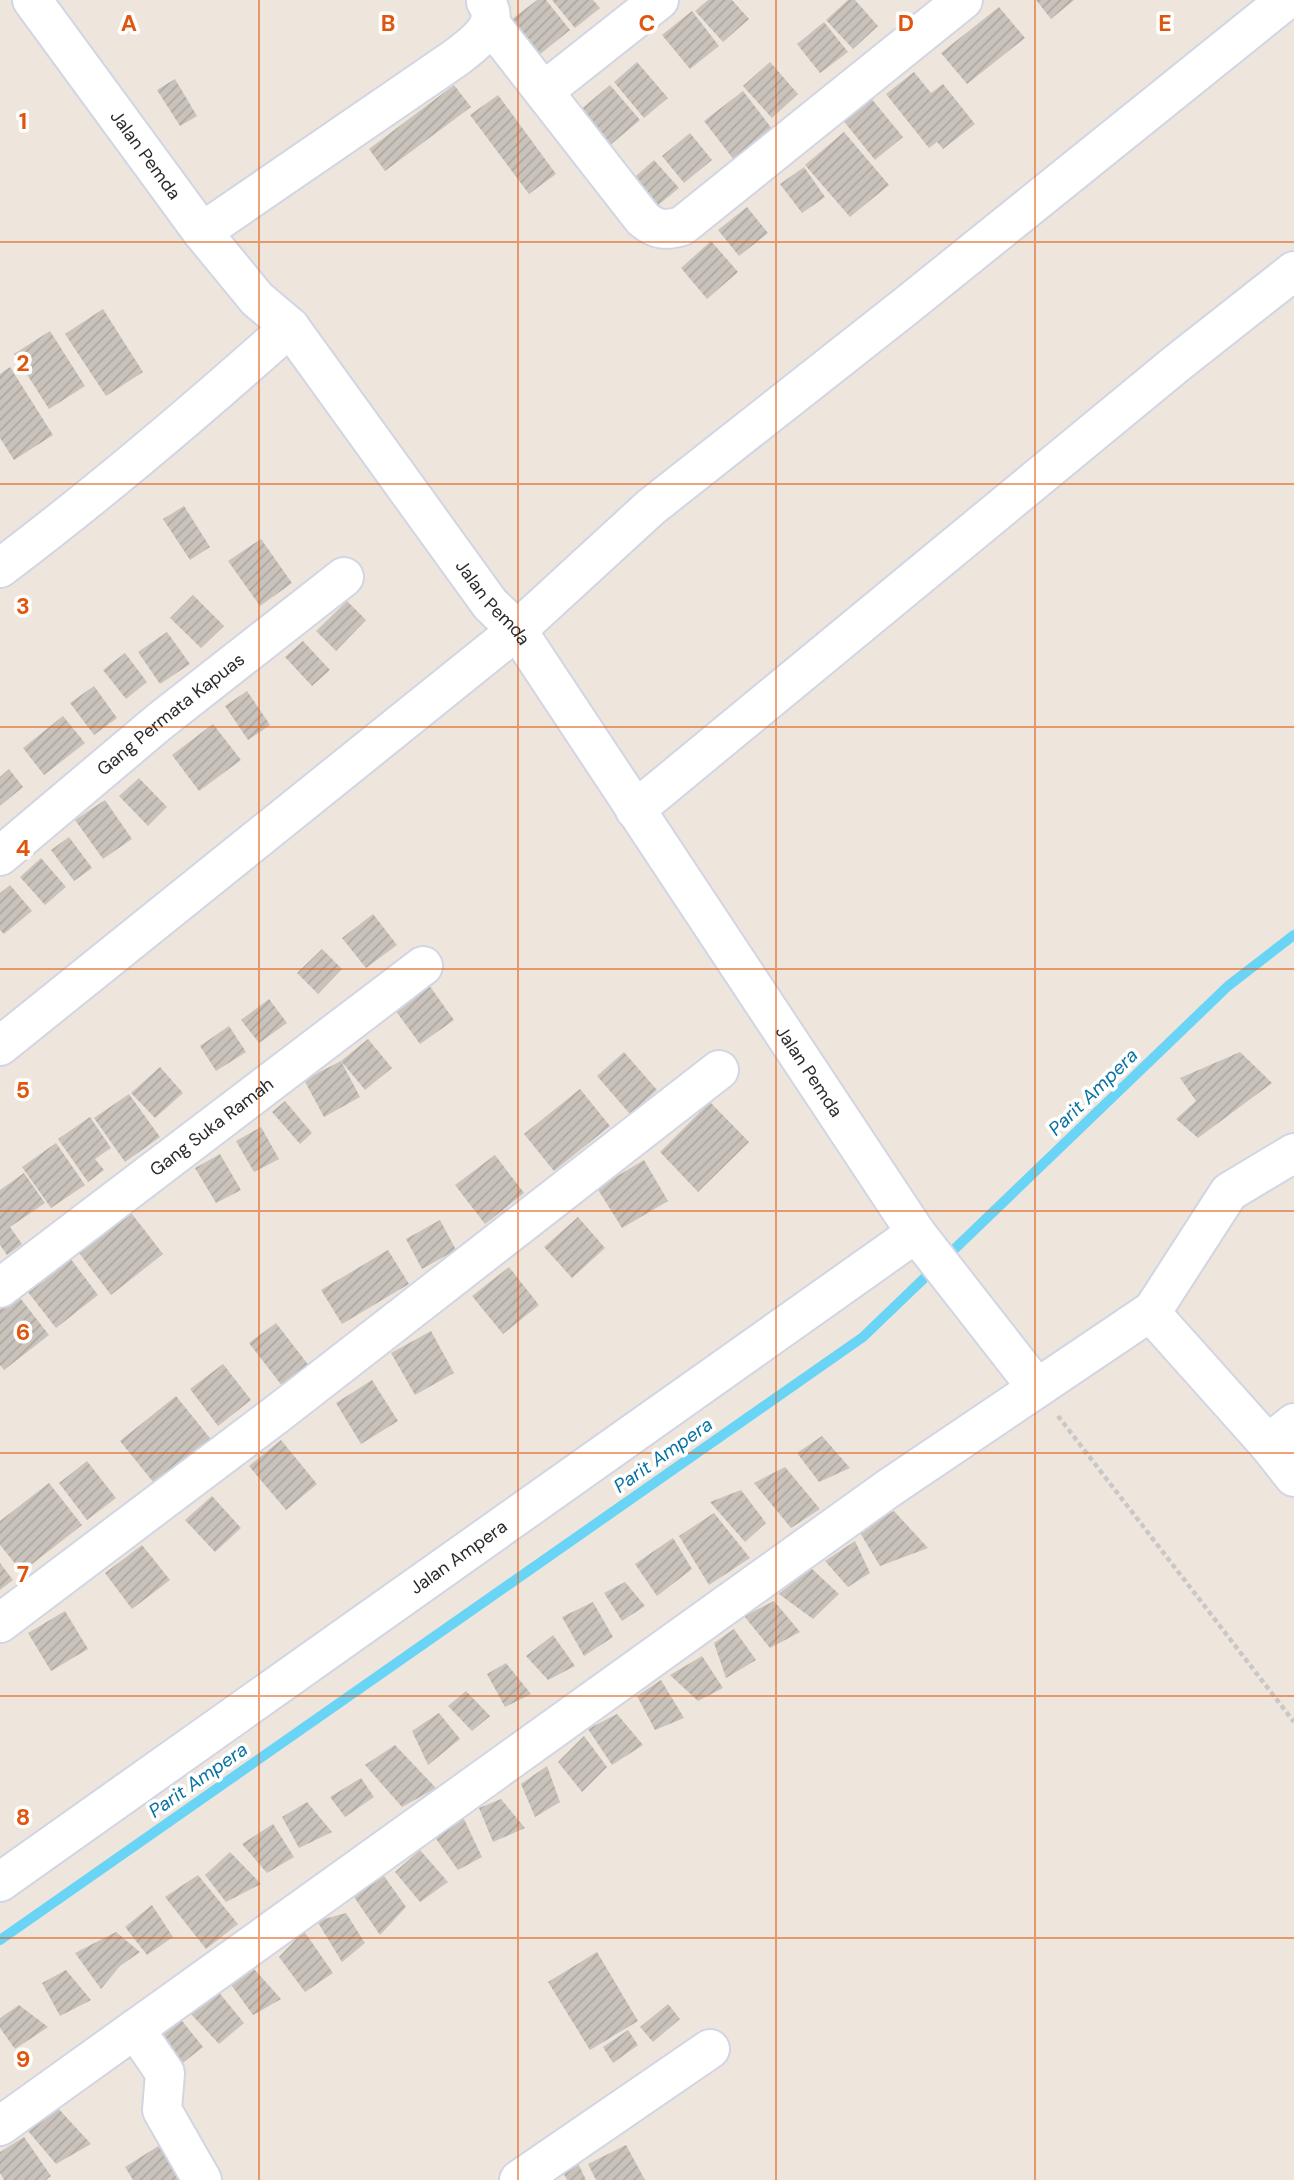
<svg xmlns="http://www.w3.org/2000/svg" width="1294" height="2180" font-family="'DM Sans',sans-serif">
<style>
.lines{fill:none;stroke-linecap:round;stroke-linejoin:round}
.stream{stroke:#69d4f5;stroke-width:10}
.building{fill:url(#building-hatch)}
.minor-casing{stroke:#d1d5e4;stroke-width:42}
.tertiary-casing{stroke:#d1d5e4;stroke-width:42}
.path{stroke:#c8c8c8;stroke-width:4.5;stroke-dasharray:5 3.5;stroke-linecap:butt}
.minor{stroke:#fff;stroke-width:38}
.tertiary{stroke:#fff;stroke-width:38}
.grid{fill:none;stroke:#df570e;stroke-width:2;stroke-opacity:0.55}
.labels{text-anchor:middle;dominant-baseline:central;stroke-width:7;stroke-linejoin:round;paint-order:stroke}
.street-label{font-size:18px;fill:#2b2b2b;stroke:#fff}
.water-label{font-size:19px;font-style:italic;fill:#0672a4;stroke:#fff}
.grid-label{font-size:23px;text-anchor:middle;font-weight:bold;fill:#df570e;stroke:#fff;stroke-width:7;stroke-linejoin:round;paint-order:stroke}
</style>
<defs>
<pattern id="building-hatch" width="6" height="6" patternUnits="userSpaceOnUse" patternTransform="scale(1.75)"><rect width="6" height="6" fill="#c9c3bc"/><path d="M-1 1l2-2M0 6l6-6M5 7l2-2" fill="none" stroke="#ada8a2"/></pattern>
</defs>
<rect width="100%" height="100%" fill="#eee6dc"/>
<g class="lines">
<path class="stream" d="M0 1940 863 1337 1228 986 1294 935"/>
</g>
<path class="building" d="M537 0H546L570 30 539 55 511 20Z
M552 0H593L600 8 575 28Z
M708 0H732L749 19 723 42 695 11Z
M848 0H855L878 26 853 49 826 20Z
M1036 0H1074L1051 19Z
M999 7 1025 38 967 84 941 53Z
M692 11 719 46 690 69 662 35Z
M824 22 848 52 820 73 797 44Z
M637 62 668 98 644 118 614 82Z
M770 62 798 94 772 118 743 86Z
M914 72 931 93 943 84 975 124 943 149 937 142 929 148 886 94Z
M175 79 197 116 180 126 157 90Z
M454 85 471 107 385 171 369 149Z
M610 85 640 120 609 146 579 111Z
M743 91 773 130 734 160 704 121Z
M498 95 556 174 529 194 470 115Z
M870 97 903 137 875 160 842 119Z
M844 132 889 185 850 217 805 165Z
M690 133 712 160 684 183 662 156Z
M654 160 679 188 651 211 627 184Z
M804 167 825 197 802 213 780 184Z
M747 207 768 233 739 256 718 230Z
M711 241 738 272 707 299 681 268Z
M103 309 143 372 106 396 65 334Z
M50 331 85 386 49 409 14 354Z
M10 367 53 435 14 460 0 438V374Z
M184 506 210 547 190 560 163 519Z
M261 539 292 583 260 606 228 561Z
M193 595 224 626 201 648 170 618Z
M347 601 366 620 336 651 316 631Z
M167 632 190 664 160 684 138 652Z
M303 641 330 670 312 686 285 657Z
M125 653 147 682 126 699 103 670Z
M94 686 117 718 94 735 70 703Z
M247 691 270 725 248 740 225 706Z
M63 716 85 743 44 775 23 748Z
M213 724 241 760 199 791 172 755Z
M9 769 23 787 0 806V777Z
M139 778 167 807 148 826 119 796Z
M105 800 132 839 103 859 75 820Z
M69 837 92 868 74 881 51 850Z
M41 858 66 887 45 905 20 877Z
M10 885 32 911 4 934 0 930V893Z
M373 914 397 945 366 968 342 938Z
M322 949 342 969 318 994 297 973Z
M429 985 454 1020 420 1044 395 1010Z
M269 999 287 1023 259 1043 241 1020Z
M229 1026 246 1052 216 1071 200 1046Z
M368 1039 392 1068 365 1090 341 1061 360 1097 324 1117 304 1080 341 1061Z
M624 1052 657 1090 630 1114 597 1076Z
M1240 1052 1272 1083 1198 1138 1176 1119 1196 1101 1180 1078Z
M160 1067 183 1093 155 1118 131 1093Z
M580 1089 610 1126 554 1171 524 1134Z
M129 1094 160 1137 125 1162 94 1118Z
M285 1101 312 1133 300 1144 272 1112Z
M710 1102 749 1142 698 1192 660 1152Z
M90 1117 111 1148 95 1159 104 1170 88 1182 58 1139Z
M261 1127 279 1159 254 1172 236 1141Z
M56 1143 85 1185 51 1208 22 1167Z
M220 1154 241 1190 216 1203 195 1168Z
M495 1155 524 1193 485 1224 455 1185Z
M644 1160 668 1201 622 1228 597 1188Z
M24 1173 45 1203 10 1227 22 1244 7 1255 0 1245V1190Z
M125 1205 163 1254 111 1295 73 1245Z
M578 1217 605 1248 572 1278 544 1247Z
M440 1220 456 1250 422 1269 406 1239Z
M388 1250 409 1284 342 1324 321 1290Z
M67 1254 98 1295 56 1328 24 1287Z
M509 1267 539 1305 503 1334 472 1296Z
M14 1290 49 1335 4 1370 0 1365V1301Z
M276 1323 310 1367 283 1387 249 1343Z
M431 1331 454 1373 415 1395 391 1353Z
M223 1364 251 1400 218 1426 190 1389Z
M372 1380 398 1421 361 1444 336 1403Z
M176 1396 218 1448 162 1493 120 1441Z
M822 1436 850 1468 819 1482 797 1453Z
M281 1440 317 1484 286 1510 249 1466Z
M87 1461 116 1498 87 1520 59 1483Z
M785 1467 820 1509 791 1528 754 1483Z
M49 1483 82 1525 22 1572 0 1545V1521Z
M741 1490 766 1523 745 1542 710 1502Z
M212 1496 241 1528 215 1552 185 1520Z
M894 1511 928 1548 880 1566 859 1531Z
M714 1513 750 1558 709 1585 679 1536Z
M673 1538 692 1569 657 1596 635 1564Z
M855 1541 870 1573 848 1587 825 1561Z
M142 1545 170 1580 132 1609 105 1573Z
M0 1563 13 1580 0 1590Z
M811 1568 839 1594 813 1619 779 1594Z
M625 1582 645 1606 622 1621 604 1593Z
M774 1601 800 1632 770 1648 744 1616Z
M593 1602 613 1637 584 1656 562 1617Z
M65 1611 88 1649 51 1671 28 1633Z
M734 1629 756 1660 726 1678 714 1643Z
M553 1635 575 1666 548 1680 526 1656Z
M702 1656 723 1688 698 1701 670 1675Z
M506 1663 531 1694 505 1707 487 1674Z
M661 1680 684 1718 655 1730 637 1696Z
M466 1691 490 1716 472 1731 448 1706Z
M439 1713 460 1739 428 1765 412 1731Z
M617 1714 643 1745 612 1765 588 1729Z
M584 1736 607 1767 582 1792 558 1762Z
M395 1745 436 1788 402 1807 365 1765Z
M547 1766 560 1802 535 1817 521 1784Z
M361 1778 374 1797 345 1817 330 1797Z
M501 1799 525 1828 493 1842 479 1808Z
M307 1802 332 1832 299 1848 282 1817Z
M463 1817 482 1857 458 1870 434 1836Z
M273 1824 294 1857 267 1873 242 1844Z
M420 1850 448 1882 420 1902 395 1872Z
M230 1852 261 1884 226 1902 205 1875Z
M198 1875 238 1924 206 1949 165 1897Z
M384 1876 406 1907 380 1935 354 1897Z
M152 1905 173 1937 147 1955 125 1927Z
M346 1913 365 1943 342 1962 317 1921Z
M304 1931 333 1973 305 1992 279 1957Z
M116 1932 140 1952 120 1966 101 1989 75 1953Z
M597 1952 638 2021 590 2050 548 1982Z
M246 1960 281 1999 253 2015 224 1975Z
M66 1970 91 2000 60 2016 42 1983Z
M217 1990 244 2023 219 2044 190 2013Z
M668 2004 680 2019 653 2042 640 2027Z
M19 2005 48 2027 15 2049 0 2028V2018Z
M179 2017 203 2047 180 2065 156 2035Z
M628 2030 638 2045 613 2063 603 2047Z
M56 2106 91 2144 56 2164 28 2131Z
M24 2137 51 2176 46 2180H4L0 2173V2152Z
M160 2145 182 2180H133L125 2167Z
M626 2145 645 2180H596L588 2164Z
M578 2163 586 2180H567L562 2170Z"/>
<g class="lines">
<g class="minor-casing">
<g id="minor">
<path d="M490 23 643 219C656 230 666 231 682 226L963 0"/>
<path d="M544 91 659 0"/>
<path d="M202 232 457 57C473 44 502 26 486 2"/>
<path d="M0 568C101 492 196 411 290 327"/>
<path d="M635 810 1176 364 1294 271"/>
<path id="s1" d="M0 856 159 722 344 577"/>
<path d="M0 1046 517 630 651 507 906 306 1286 0"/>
<path id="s2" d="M0 1288 423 966"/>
<path d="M1151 1313 1229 1192 1294 1153"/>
<path d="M1268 1444 1294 1423"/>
<path d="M0 1623 281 1411 719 1070"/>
<path id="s3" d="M0 1882 916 1233 1037 1388"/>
<path d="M135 2029 165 2073 162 2110 202 2180"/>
<path d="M0 2126 889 1488 1150 1312 1268 1444 1294 1477"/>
<path d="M519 2180 710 2049"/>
</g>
</g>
<g class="tertiary-casing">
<g id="tertiary">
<path id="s4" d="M32 0 202 232 257 299 290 327 490 604 517 630 916 1233"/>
</g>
</g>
<path class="path" d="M1058 1416 1294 1722"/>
<use href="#minor" class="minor"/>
<use href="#tertiary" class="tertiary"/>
</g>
<path class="grid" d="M259 0V2180M518 0V2180M776 0V2180M1035 0V2180M0 242H1294M0 484H1294M0 727H1294M0 969H1294M0 1211H1294M0 1453H1294M0 1696H1294M0 1938H1294"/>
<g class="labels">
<g class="street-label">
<text stroke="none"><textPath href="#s4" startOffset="192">Jalan Pemda</textPath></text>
<text stroke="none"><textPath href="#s4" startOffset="760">Jalan Pemda</textPath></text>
<text stroke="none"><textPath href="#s1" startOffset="222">Gang Permata Kapuas</textPath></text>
<text stroke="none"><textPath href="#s4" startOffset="1326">Jalan Pemda</textPath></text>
<text stroke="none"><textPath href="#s2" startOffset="266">Gang Suka Ramah</textPath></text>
<text stroke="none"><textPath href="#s3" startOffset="562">Jalan Ampera</textPath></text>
</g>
<g class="water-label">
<text transform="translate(1093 1092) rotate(-44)">Parit Ampera</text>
<text transform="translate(663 1455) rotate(-35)">Parit Ampera</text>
<text transform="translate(198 1780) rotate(-35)">Parit Ampera</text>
</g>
</g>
<g class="grid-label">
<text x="129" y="31">A</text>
<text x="388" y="31">B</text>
<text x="647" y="31">C</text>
<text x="906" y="31">D</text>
<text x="1165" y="31">E</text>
<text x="23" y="129">1</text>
<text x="23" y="371">2</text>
<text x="23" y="614">3</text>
<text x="23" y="856">4</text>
<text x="23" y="1098">5</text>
<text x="23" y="1340">6</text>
<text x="23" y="1582">7</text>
<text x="23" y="1825">8</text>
<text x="23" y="2067">9</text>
</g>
</svg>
